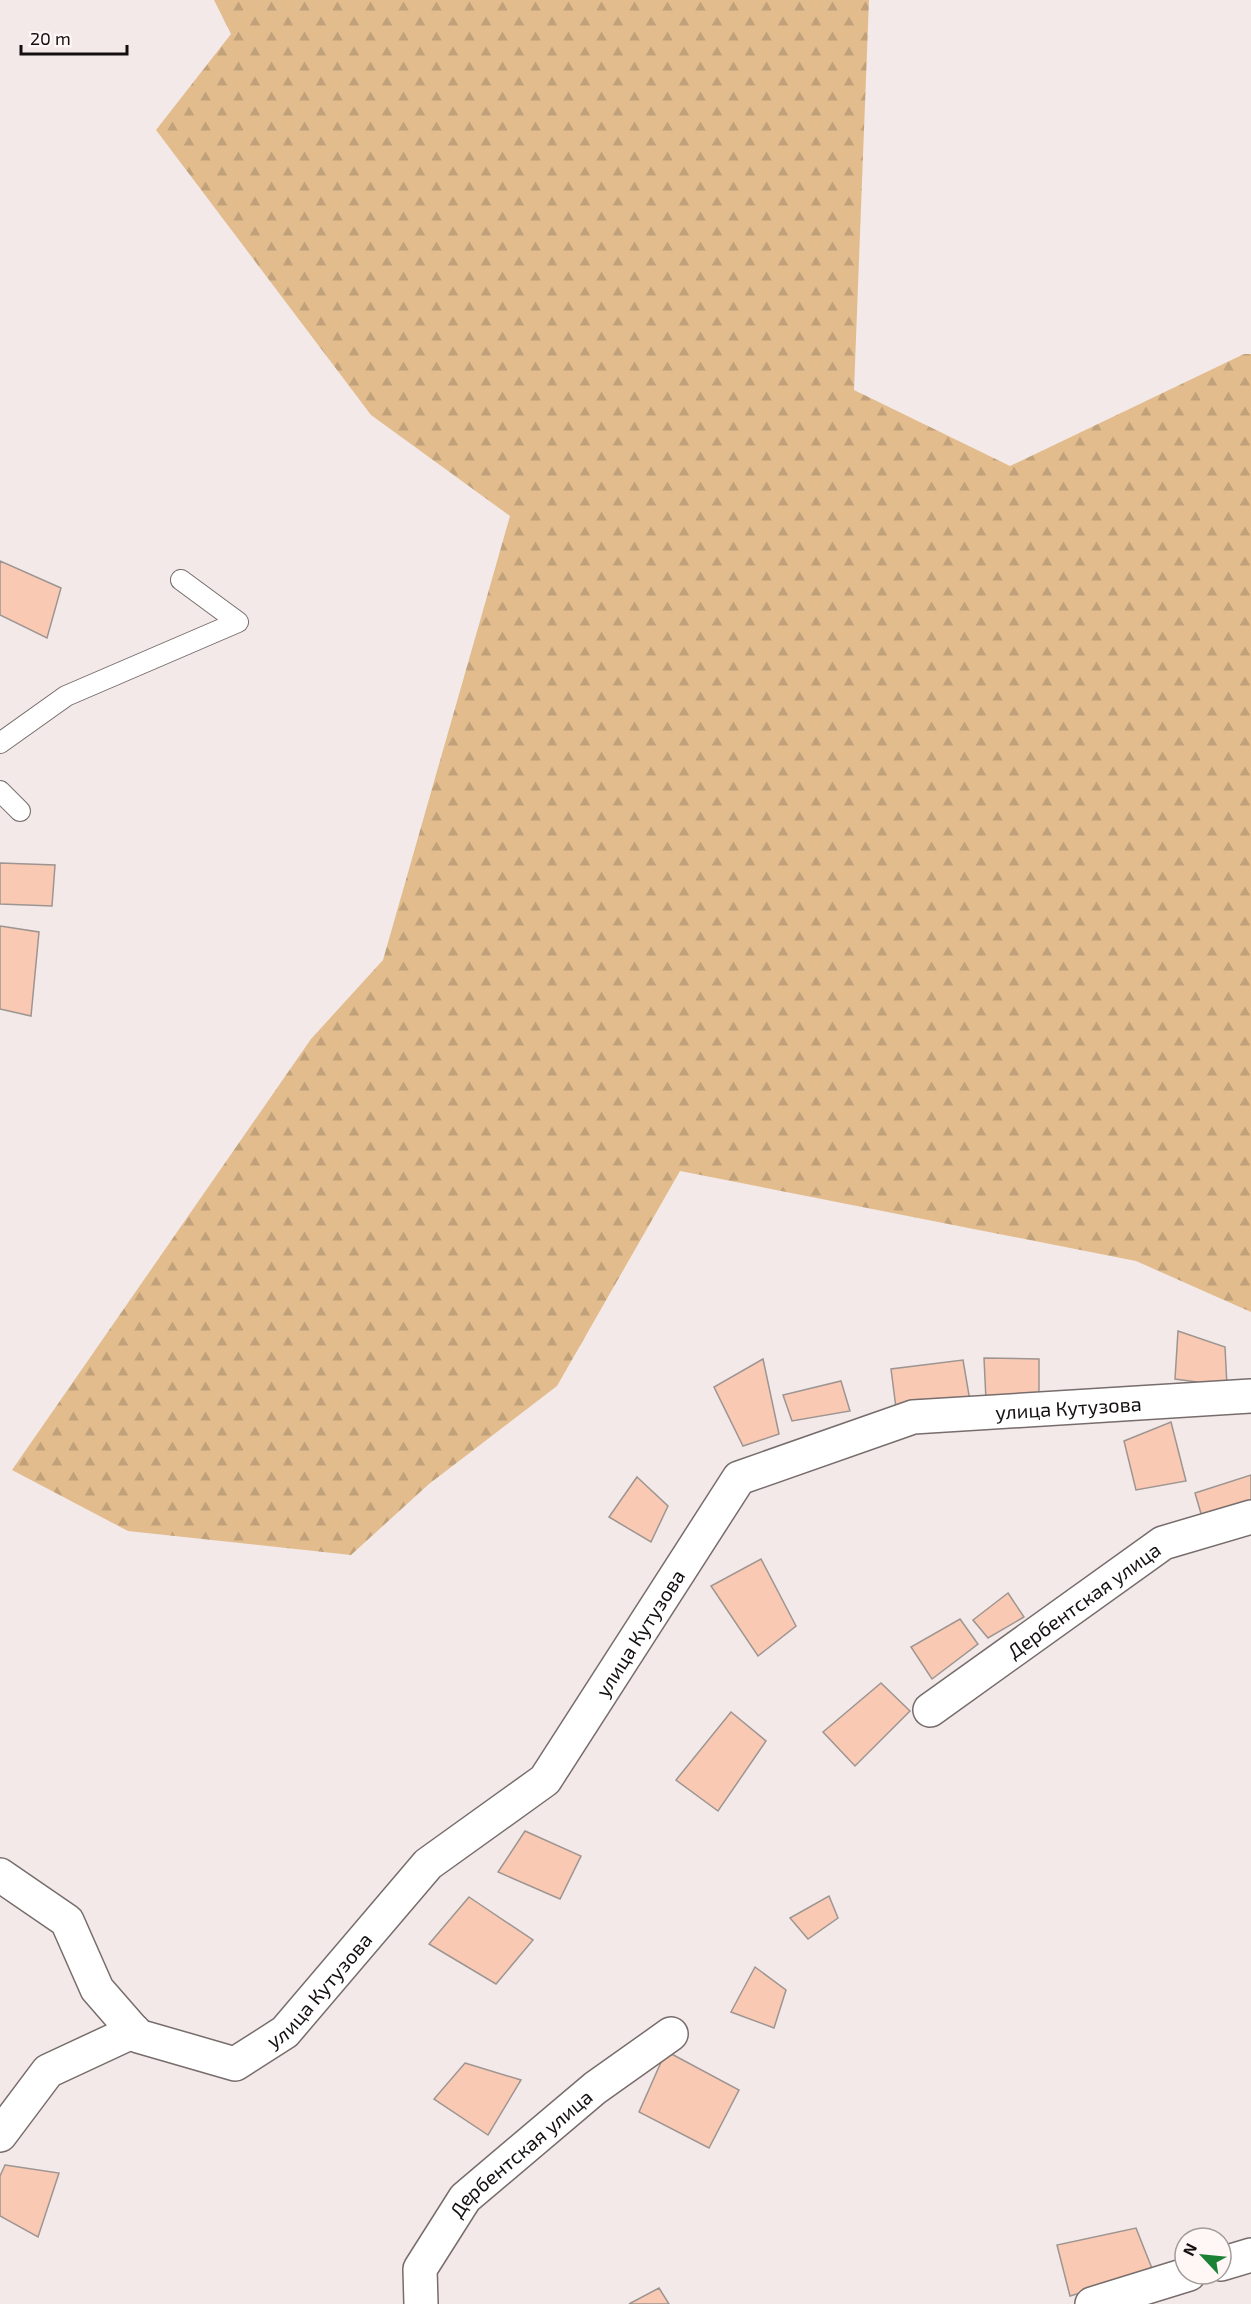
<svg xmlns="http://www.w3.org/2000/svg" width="1251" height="2304" font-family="'Exo 2',sans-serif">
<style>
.forest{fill:url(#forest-firs)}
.building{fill:#f9c9b3;stroke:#9d9591;stroke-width:1.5}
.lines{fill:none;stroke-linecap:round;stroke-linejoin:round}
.service-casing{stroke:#766d6c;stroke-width:22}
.minor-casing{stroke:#766d6c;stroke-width:36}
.service{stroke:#fff;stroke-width:20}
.minor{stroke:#fff;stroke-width:33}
.labels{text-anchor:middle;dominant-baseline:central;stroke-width:5;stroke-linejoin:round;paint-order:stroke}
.street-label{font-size:20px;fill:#141010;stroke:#fff7f6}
</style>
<defs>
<pattern id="forest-firs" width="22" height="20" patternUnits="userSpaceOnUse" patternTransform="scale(1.5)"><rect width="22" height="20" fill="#e2bc8d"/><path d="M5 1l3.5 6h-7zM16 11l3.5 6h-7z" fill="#c1a179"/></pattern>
</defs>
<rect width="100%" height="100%" fill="#f3e9e8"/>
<path class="forest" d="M214 0H869L854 390 1010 466 1244 354H1251V1312L1136 1261 680 1171 557 1386 429 1484 351 1555 128 1531 12 1470 311 1039 383 960 510 516 371 415 156 130 231 34Z"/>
<path class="building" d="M0 561 61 588 47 638 0 615Z
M0 863 55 865 52 906 0 904Z
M0 926 39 932 31 1016 0 1009Z
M1178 1331 1225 1347 1227 1386 1175 1379Z
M984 1358 1039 1359V1397L986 1400Z
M763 1359 779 1434 743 1446 714 1387Z
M963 1360 970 1401 896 1408 891 1369Z
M841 1381 850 1411 792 1421 783 1395Z
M1171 1422 1186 1481 1136 1490 1124 1441Z
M1251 1475V1504L1202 1517 1195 1493Z
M637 1477 668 1506 651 1542 609 1517Z
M761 1559 796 1626 758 1656 711 1586Z
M1008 1593 1024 1617 988 1638 973 1620Z
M960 1619 978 1644 932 1679 911 1647Z
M881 1683 910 1711 855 1766 823 1732Z
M731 1712 766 1741 718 1811 676 1780Z
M525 1831 581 1856 560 1899 498 1872Z
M829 1896 838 1918 808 1939 790 1918Z
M469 1897 533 1940 496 1984 429 1944Z
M755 1967 786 1990 774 2028 731 2012Z
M666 2051 739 2090 709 2148 639 2112Z
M465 2063 521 2080 488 2135 434 2099Z
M5 2165 59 2173 38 2237 0 2216V2176Z
M1136 2228 1153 2271 1070 2296 1057 2245Z
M659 2288 669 2304H629Z"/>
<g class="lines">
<g class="service-casing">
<path id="service" d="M0 743 66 696 238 622 181 580
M0 791 20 811"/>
</g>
<g class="minor-casing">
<g id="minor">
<path id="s1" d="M930 1710 1163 1543 1251 1517"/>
<path id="s2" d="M0 1875 67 1921 97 1989 138 2036 235 2064 285 2032 428 1864 545 1780 739 1478 913 1417 1251 1396"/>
<path d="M0 2135 48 2071 134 2031"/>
<path d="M1221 2264 1251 2255"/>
<path id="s3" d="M421 2304 420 2269 465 2198 595 2088 671 2034"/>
<path d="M1092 2304 1189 2274"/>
</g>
</g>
<use href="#service" class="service"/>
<use href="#minor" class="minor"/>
</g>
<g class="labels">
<g class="street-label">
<text stroke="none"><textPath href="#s2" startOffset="1442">улица Кутузова</textPath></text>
<text stroke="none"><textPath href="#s1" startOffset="189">Дербентская улица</textPath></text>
<text stroke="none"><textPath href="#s2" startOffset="918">улица Кутузова</textPath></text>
<text stroke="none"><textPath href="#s2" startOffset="432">улица Кутузова</textPath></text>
<text stroke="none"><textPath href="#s3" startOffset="190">Дербентская улица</textPath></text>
</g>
</g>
<g transform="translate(1203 2256) rotate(296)"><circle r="28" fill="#fff7f6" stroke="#a19b9a" stroke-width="1.5"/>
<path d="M0-4.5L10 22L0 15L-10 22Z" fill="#1b8135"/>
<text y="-9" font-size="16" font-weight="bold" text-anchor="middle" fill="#141010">N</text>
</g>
<path d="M21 45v9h106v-9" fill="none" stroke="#141010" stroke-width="3"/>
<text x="30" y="45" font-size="18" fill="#141010" stroke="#fff7f6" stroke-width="4.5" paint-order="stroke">20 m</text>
</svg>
